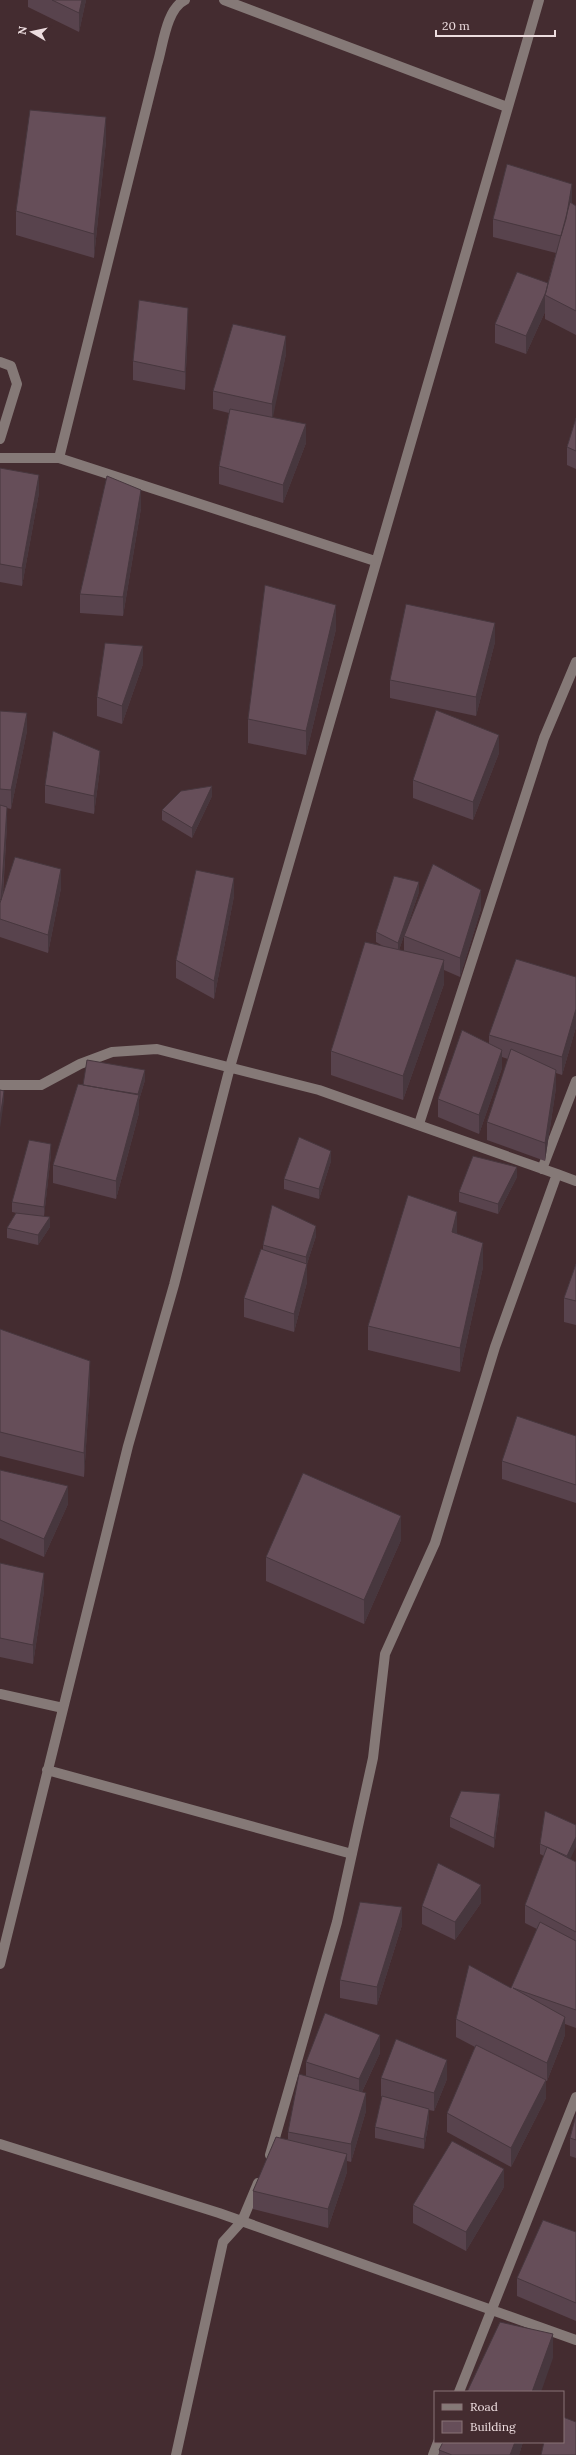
<svg xmlns="http://www.w3.org/2000/svg" width="576" height="2455" font-family="Lora,serif">
<style>
.lines{fill:none;stroke-linecap:round;stroke-linejoin:round}
.minor{stroke:#857977;stroke-width:10}
.wall{fill:#58434d}
.shaded-wall{fill:#47373e}
.building{fill:#664e59;stroke:#47373e}
</style>
<rect width="100%" height="100%" fill="#442c30"/>
<g class="lines">
<path class="minor" d="M224 0 507 107
M0 362 11 366 17 384 0 439
M0 458H59L375 561
M59 458 157 65C163 46 166 9 185 0
M0 1085H41L80 1064 112 1052 157 1049 319 1090 557 1174 495 1347 435 1543 385 1654 373 1758 337 1922 270 2155
M419 1124 544 738 576 662
M542 1169 576 1081
M557 1174 576 1181
M0 1694 63 1708
M47 1770 352 1854
M0 1964 128 1446 174 1285 230 1067 539 0
M0 2144 219 2213 576 2340
M459 2392 576 2097
M176 2455 223 2242 242 2221 258 2183
M433 2455 438 2442"/>
</g>
<path class="wall" d="M28 0H86L79 32 28 7Z
M106 141 94 258 16 235V211Z
M572 202V203L576 206V335L545 319V312L526 354 495 343V324L548 283 556 253 493 237V219Z
M188 327 185 390 133 380V361Z
M286 354 272 418 306 443 283 503 219 484V466L229 413 213 409V391Z
M576 418V469L567 465V447Z
M0 468 39 493 22 586 0 582Z
M141 508 123 616 80 613V594Z
M336 629 306 755 248 743V719Z
M495 642 476 716 390 698V680Z
M143 664 122 724 97 716V697Z
M0 711 27 731 11 809 7 808V825L3 895 61 888 48 953 0 937Z
M499 753 473 820 413 798V780Z
M100 769 94 814 45 803V785Z
M212 796 192 838 162 820V810Z
M419 892 399 950 404 951V936L481 909 460 977 444 970V984L403 1100 331 1075V1051L383 946 376 942V932Z
M234 896 214 999 176 978V960Z
M576 977V1027L562 1075 556 1073V1088L545 1161 487 1140V1122L508 1059 502 1057V1068L479 1134 438 1117V1099L489 1043V1035Z
M145 1080 139 1100V1113L116 1199 53 1183V1165L83 1085Z
M51 1154 44 1216 50 1227 38 1245 7 1238V1228L22 1214 12 1212V1202Z
M331 1161 319 1199 284 1189V1179Z
M517 1177 498 1214 459 1202V1192Z
M457 1234 483 1267 460 1372 368 1350V1326Z
M316 1236 307 1264V1282L294 1332 244 1317V1298L263 1249V1245Z
M576 1264V1325L564 1322V1298Z
M0 1329 90 1385 84 1477 0 1456Z
M576 1436V1503L502 1479V1461Z
M0 1470 68 1504 44 1557 0 1538Z
M401 1540 364 1624 266 1581V1557Z
M0 1563 44 1591 33 1664 0 1657Z
M500 1804 494 1848 450 1827V1817Z
M545 1811 570 1859 576 1862V2028L565 2024V2035L547 2081H546V2098L511 2167 447 2132V2113L475 2047 456 2037V2019L511 1988 537 1929 525 1923V1905L544 1856 540 1854V1844Z
M481 1903 455 1940 422 1924V1906Z
M402 1925 377 2005 340 1998V1980Z
M380 2053 362 2092 366 2111 351 2162 347 2161V2172L328 2228 253 2209V2191L288 2139V2132L306 2076V2062Z
M381 2078 447 2079 434 2111 429 2110V2120L424 2149 375 2138V2127L382 2097 381 2096Z
M576 2115V2158L570 2156V2138Z
M504 2187 466 2251 413 2223V2205Z
M576 2232V2321L517 2296V2278Z
M523 2442 519 2455H439V2450Z"/>
<path class="shaded-wall" d="M82 0H86L79 32V13Z
M106 117V141L94 258V234Z
M572 184V202L562 255V236Z
M550 283 545 295V312L526 354V336Z
M188 308V327L185 390V372Z
M286 336V354L272 422V404Z
M306 424V443L283 503V485Z
M39 475V493L22 586V568Z
M141 490V508L123 616V597Z
M336 605V629L306 755V731Z
M495 623V642L476 716V697Z
M143 646V664L122 724V706Z
M27 713V731L11 809V790Z
M499 735V753L473 820V802Z
M100 751V769L94 814V796Z
M212 786V796L192 838V828Z
M7 807V825L1 918V900Z
M61 869V888L48 953V935Z
M234 878V896L214 999V981Z
M419 882V892L398 953V943Z
M481 890V909L460 977V958Z
M444 960V984L403 1100V1076Z
M576 1009V1027L562 1075V1057Z
M502 1050V1068L479 1134V1115Z
M145 1070V1080L139 1100V1113L116 1199V1181L138 1099V1094Z
M556 1070V1088L545 1161V1143Z
M4 1091V1101L0 1128V1118Z
M51 1144V1154L44 1217V1207Z
M331 1151V1161L319 1199V1189Z
M517 1167V1177L498 1214V1204Z
M457 1212V1236L452 1232Z
M50 1217V1227L38 1245V1235Z
M316 1226V1236L307 1264V1282L294 1332V1314L306 1267V1257Z
M483 1243V1267L460 1372V1348Z
M90 1361V1385L84 1477V1453Z
M68 1486V1504L44 1557V1539Z
M401 1516V1540L364 1624V1600Z
M44 1573V1591L33 1664V1645Z
M500 1794V1804L494 1848V1838Z
M576 1837V1847L567 1866V1856Z
M481 1885V1903L455 1940V1922Z
M402 1907V1925L377 2005V1987Z
M565 2017V2035L547 2081V2063Z
M380 2035V2053L359 2098V2079Z
M447 2060V2079L434 2111V2093Z
M546 2080V2098L511 2167V2148Z
M366 2093V2111L351 2162V2144Z
M429 2109V2120L424 2149V2139Z
M347 2154V2172L328 2228V2209Z
M504 2169V2187L466 2251V2232Z
M553 2334V2358L541 2392H532Z
M515 2442H523L519 2455H510Z"/>
<path class="building" d="M52 0H82L79 13Z
M30 110 106 117 94 234 16 211Z
M507 164 572 184 566 219 561 236 493 219Z
M570 202 576 206V311L545 295Z
M517 272 548 283 546 292 526 336 495 324Z
M139 300 188 308 185 372 133 361Z
M233 324 286 336 272 404 213 391Z
M230 409 306 424 283 485 219 466Z
M576 418V451L567 447Z
M0 468 39 475 22 568 0 564Z
M107 476 141 490 123 597 80 594Z
M265 585 336 605 306 731 248 719Z
M406 604 495 623 476 697 390 680Z
M105 643 143 646 122 706 97 697Z
M436 710 499 735 473 802 413 780Z
M0 711 27 713 11 790 0 789Z
M53 731 100 751 94 796 45 785Z
M212 786 192 828 162 810 181 791Z
M0 805 7 807 1 900 15 857 61 869 48 935 0 919V903L1 900 0 899Z
M433 864 481 890 460 958 404 936Z
M196 870 234 878 214 981 176 960Z
M394 876 419 882 398 943 376 932Z
M365 942 444 960 403 1076 331 1051Z
M516 959 576 977V1009L562 1057 489 1035Z
M462 1030 502 1050 479 1115 438 1099Z
M511 1049 556 1070 545 1143 487 1122Z
M87 1060 145 1070 138 1094 112 1090 83 1085Z
M78 1084 139 1095 116 1181 53 1165Z
M0 1090 4 1091 0 1118Z
M299 1137 331 1151 319 1189 284 1179Z
M29 1140 51 1144 44 1207 12 1202Z
M473 1156 517 1167 498 1204 459 1192Z
M408 1195 457 1212 452 1232 483 1243 460 1348 368 1326Z
M272 1205 316 1226 306 1257 263 1245Z
M16 1213 50 1217 38 1235 7 1228Z
M261 1249 307 1264 294 1314 244 1298Z
M576 1264V1301L564 1298Z
M0 1329 90 1361 84 1453 0 1432Z
M517 1416 576 1436V1485L502 1461Z
M0 1470 68 1486 44 1539 0 1520Z
M303 1473 401 1516 364 1600 266 1557Z
M0 1563 44 1573 33 1645 0 1638Z
M461 1791 500 1794 494 1838 450 1817Z
M545 1811 576 1825V1837L567 1856 540 1844Z
M547 1847 576 1862V1932L525 1905Z
M438 1863 481 1885 455 1922 422 1906Z
M360 1902 402 1907 377 1987 340 1980Z
M540 1922 576 1941V2010L513 1988 565 2017 547 2063 456 2019 469 1965 511 1988Z
M325 2013 380 2035 359 2079 306 2062Z
M396 2039 447 2060 434 2093 381 2078Z
M476 2045 546 2080 511 2148 447 2113Z
M299 2074 366 2093 351 2144 288 2132Z
M382 2096 429 2109 424 2139 375 2127Z
M576 2115V2140L570 2138Z
M276 2137 347 2154 328 2209 253 2191Z
M452 2141 504 2169 466 2232 413 2205Z
M543 2220 576 2232V2303L517 2278Z
M500 2322 553 2334 532 2392H467Z
M563 2417 576 2422V2455H541L544 2442H563Z
M443 2442H515L510 2455H452L439 2450Z"/>
<rect x="434" y="2391" width="130" height="52" fill="#442c30" stroke="#887376"/>
<rect x="442" y="2404" width="20" height="6" fill="#857977" stroke="#887376"/>
<text x="470" y="2411" font-size="12" fill="#eddddf">Road</text>
<rect x="442" y="2421" width="20" height="12" fill="#664e59" stroke="#887376"/>
<text x="470" y="2431" font-size="12" fill="#eddddf">Building</text>
<g transform="translate(32 32) rotate(279)" stroke="#442c30" stroke-width="3" paint-order="stroke">
<path d="M0-3L7 15L0 10L-7 15Z" fill="#eddddf"/>
<text y="-6" font-size="11" font-weight="bold" text-anchor="middle" fill="#eddddf">N</text>
</g>
<path d="M436 30v6h119v-6" fill="none" stroke="#eddddf" stroke-width="2"/>
<text x="442" y="30" font-size="12" fill="#eddddf" stroke="#442c30" stroke-width="3" paint-order="stroke">20 m</text>
</svg>
